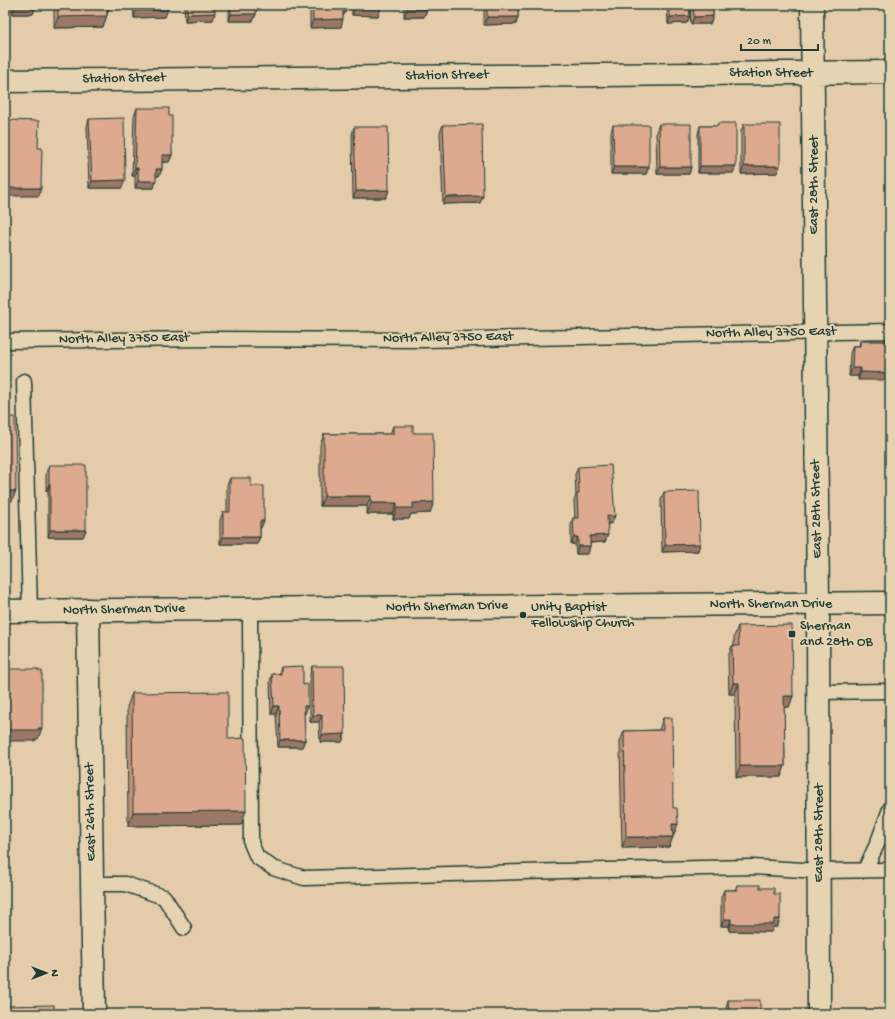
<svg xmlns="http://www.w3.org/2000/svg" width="895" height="1019" font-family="'Gochi Hand',sans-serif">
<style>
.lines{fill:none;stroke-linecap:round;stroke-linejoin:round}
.lane-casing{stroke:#1f3d34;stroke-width:17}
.street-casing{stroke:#1f3d34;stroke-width:25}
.secondary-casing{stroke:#1f3d34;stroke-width:25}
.lane{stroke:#e6d3b1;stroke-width:14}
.street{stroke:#e6d3b1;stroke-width:22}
.secondary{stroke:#e6d3b1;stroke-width:22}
.wall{fill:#be927c;stroke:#1f3d34}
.shaded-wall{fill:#9b7765;stroke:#1f3d34}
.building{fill:#ddaa90;stroke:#1f3d34}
.poi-dot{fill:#1f3d34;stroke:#e6d3b1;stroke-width:1.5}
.labels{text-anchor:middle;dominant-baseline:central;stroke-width:4;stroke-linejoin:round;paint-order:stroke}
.street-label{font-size:14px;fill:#1f3d34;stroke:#e6d3b1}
.poi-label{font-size:14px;fill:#1f3d34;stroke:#e6d3b1;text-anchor:start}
</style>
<rect width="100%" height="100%" fill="#e4cbaa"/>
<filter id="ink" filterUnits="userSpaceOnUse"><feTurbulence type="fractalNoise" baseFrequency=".025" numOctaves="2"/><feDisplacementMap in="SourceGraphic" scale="8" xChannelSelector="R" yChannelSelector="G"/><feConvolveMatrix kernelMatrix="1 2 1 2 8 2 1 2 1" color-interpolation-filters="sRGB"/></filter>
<g filter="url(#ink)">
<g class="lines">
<g class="lane-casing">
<path id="lane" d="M5 341 213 339 422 340 890 331
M24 381 30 611
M250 609 251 843 257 857 273 868 304 878 561 871 752 867 819 871 890 870
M818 692 890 691
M865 870 878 842 890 809
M92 884H125L164 897 184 928"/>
</g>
<g class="street-casing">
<path id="street" d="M812 5 818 603 819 1014
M5 81 890 72
M88 610 94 1014"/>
</g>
<g class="secondary-casing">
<path id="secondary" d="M5 611 890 603"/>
</g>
<use href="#lane" class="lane"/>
<use href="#street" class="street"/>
<use href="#secondary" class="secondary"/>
</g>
<path class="wall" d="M5 5H35L36 6 33 14H12V5Z
M54 5H110L103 27 54 28Z
M133 5H168L165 17 134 18Z
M184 5H215L213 20 185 21Z
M229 5H256V14L253 21H229Z
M310 5H347V8L344 15H343L341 27 310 28Z
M352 5H381V8L378 16 352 15Z
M404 5H427V9L424 17H404Z
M484 5H518V17L516 24 484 25Z
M667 5H713V16L710 24H691L690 13 687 23 668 24Z
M137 108 169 116 172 155 169 162H162V169L159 176H156L154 188H135V176H132L134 116Z
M89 119 122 188H89L87 126Z
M718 123 736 166 733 173H698V134L700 126H717Z
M659 124 691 167 689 174H657L656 132Z
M744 124 777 173 741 174V131Z
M443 125 480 203 443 204 440 132Z
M613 125 649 167 646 174H611V132Z
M354 127 389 190 386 198H353L352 135Z
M890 163V218H886V174Z
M860 341H890L858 380V376H849L850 353 853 346H859Z
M393 426 413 433 430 513 411 514 409 519H393V514H367V506H320V445L324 434H390Z
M49 465 86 530 83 537H48V491H46V473Z
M578 467 612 523 608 524 605 542 590 543V546L588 554H576L575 544H571V525L573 518H575L574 501 576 495 575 474Z
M230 478 251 486 261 528H260V537L257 544H220V520L223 512H227V485Z
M664 492 698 551 662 552 661 500Z
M738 626 793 696 789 707H784L785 766 781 777H736L735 694H729L728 657 732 646H734V637Z
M312 666 345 734 342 742H320L319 722H310V674Z
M281 667 303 685 305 714H304L305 740 302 747H278L276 714H271L270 682 272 674H279Z
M132 693 228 739 241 825 128 826 127 707Z
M663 718 674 835H673V837L669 847 622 848 620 742 624 731 659 730Z
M737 885 760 888 774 894 780 919 777 927H773L771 932 729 931V926H721V897L724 890H735Z
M728 1000 760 1014H726V1008Z"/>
<path class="shaded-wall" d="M689 5H693L690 13H687Z
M723 5H770L769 8 722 9Z
M36 6 33 14H12L15 7Z
M107 6H110L103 27 54 28 58 17Z
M355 7 381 8 378 16 352 15Z
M343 8H347L344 15H340Z
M407 9H427L424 17H404Z
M136 10H168L165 17 134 18Z
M215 13 213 20 185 21 187 14Z
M231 14H256L253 21H229Z
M690 16 687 23 668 24 670 17Z
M713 16 710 24H691L694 17Z
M487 17H518L516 24 484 25Z
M343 19 341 27 310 28 313 20Z
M162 155H172L169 162H159Z
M700 166H736L733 173H698Z
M744 166H780L777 173 741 174Z
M614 167H649L646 174H611Z
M660 167H691L689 174H657Z
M135 168H138L135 176H132Z
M156 169H162L159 176H154Z
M125 180 122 188H89L92 181Z
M138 181H156L154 188H135Z
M5 188H41L39 196H5Z
M389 190 386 198H353L356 191Z
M483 196 480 203 443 204 446 197Z
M890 207V218H886Z
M852 368H861L858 376H849Z
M861 372 890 373V380H858Z
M49 484H50L48 491H46Z
M5 491H16L12 501 5 502Z
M324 496H371L367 506H320Z
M434 502 430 513 411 514 409 519H393L397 508 413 503Z
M371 503H397L393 514H367Z
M607 516H615L612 523 605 524Z
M260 521H264L261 528H257Z
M50 530H86L83 537H48Z
M608 535 605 542 588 543 590 536Z
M223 537H260L257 544H220Z
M574 537H578L575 544H571Z
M700 544 698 551 662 552 665 545Z
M578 546H590L588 554H576Z
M733 683H739L735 694H729Z
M784 696H793L789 707H780Z
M274 706H279L276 714H271Z
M304 706H308L305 714H301Z
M313 715H322L319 722H310Z
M38 728H42L38 739H36L35 741H5V730Z
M345 734 342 742H320L322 735Z
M280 740H305L302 747H278Z
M740 766H785L781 777H736Z
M246 811 241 825 128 826 133 812Z
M672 824H678L674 835H668Z
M626 837H673L669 847 622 848Z
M724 919H731L729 926H721Z
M774 919H780L777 927H773L771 932 729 931 731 924Z"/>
<path class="building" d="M15 5H35L36 6 15 7Z
M58 5H110V6H107V16L58 17Z
M136 5H168V10H136Z
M187 5H215V13L187 14Z
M231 5H256V14H231Z
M313 5H347V8H343V19L313 20Z
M355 5H381V8L355 7Z
M407 5H427V9H407Z
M487 5H518V17H487Z
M670 5H713V16L694 17 693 5H689L690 16 670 17Z
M137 108H169V116H172V155H162V169H156V181H138V168H135Z
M124 118 125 180 92 181 89 119Z
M5 120 39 121 38 148H42L41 188H5Z
M718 123H736V166H700V126H718Z
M482 124 483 196 446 197 443 125Z
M659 124H691V167H660Z
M744 124H780V166H744Z
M613 125H649V167H614Z
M354 127H388L389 190 356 191Z
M860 341H890V373L861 372V368H852L853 346H860Z
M5 417H15L16 491H5Z
M393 426H413V433H433L434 502 413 503V508H397V503H371V496H324V434H393Z
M49 465H86V530H50V484H49Z
M611 465 615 516H607L608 535 590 536V546H578V537H574L573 518H578L577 494H579L578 467Z
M230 478H251V486H264V521H260V537H223V512H230Z
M699 491 700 544 665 545 664 492Z
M792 625 793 696H784L785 766H740L739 683H733L732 646H739L738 626Z
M303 666V685L308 684V706H304L305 740H280L279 706H274L272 674H281V667Z
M312 666H344L345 734 322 735V715H313Z
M5 669H38V671H42V728H38L39 730H5Z
M228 692V739L245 738 246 811 133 812 132 693Z
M663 718H672L673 808H677L678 824H672L673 837H626L624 731 663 730Z
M737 885H760V888H774V894H780V919H774V924H731V919H724V890H737Z
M728 1000H760V1014H729Z
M54 1005V1014H5V1006Z"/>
</g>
<g class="poi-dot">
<circle cx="523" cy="615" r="4"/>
<rect x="788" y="630" width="8" height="8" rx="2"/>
</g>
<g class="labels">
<g class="street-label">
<text x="771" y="73">Station Street</text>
<text transform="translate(447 76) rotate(-1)">Station Street</text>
<text transform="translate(124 79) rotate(-1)">Station Street</text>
<text transform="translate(814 185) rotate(-90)">East 28th Street</text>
<text transform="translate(771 333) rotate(-1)">North Alley 3750 East</text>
<text transform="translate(448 338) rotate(-1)">North Alley 3750 East</text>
<text transform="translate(124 339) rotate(-1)">North Alley 3750 East</text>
<text transform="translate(817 509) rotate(-91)">East 28th Street</text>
<text x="771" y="604">North Sherman Drive</text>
<text transform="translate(447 607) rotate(-1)">North Sherman Drive</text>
<text transform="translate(124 610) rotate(-1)">North Sherman Drive</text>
<text transform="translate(91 812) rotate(-91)">East 26th Street</text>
<text transform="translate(819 833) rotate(-90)">East 28th Street</text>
</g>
<g class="poi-label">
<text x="531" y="607">Unity Baptist<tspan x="531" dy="16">Fellowship Church</tspan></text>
<text x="800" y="626">Sherman<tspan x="800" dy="16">and 28th OB</tspan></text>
</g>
</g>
<rect width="895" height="1019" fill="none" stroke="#e6d3b1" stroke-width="20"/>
<rect x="10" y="10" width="875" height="999" fill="none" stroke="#1f3d34" stroke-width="1.5" filter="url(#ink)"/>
<g transform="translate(46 973) rotate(90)" stroke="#e6d3b1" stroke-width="3" paint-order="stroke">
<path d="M0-3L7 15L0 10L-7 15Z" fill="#1f3d34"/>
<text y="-6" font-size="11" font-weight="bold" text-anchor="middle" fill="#1f3d34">N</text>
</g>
<path d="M741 44v6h77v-6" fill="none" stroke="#1f3d34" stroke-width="2"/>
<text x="747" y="44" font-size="12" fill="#1f3d34" stroke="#e6d3b1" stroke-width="3" paint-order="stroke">20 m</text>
</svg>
